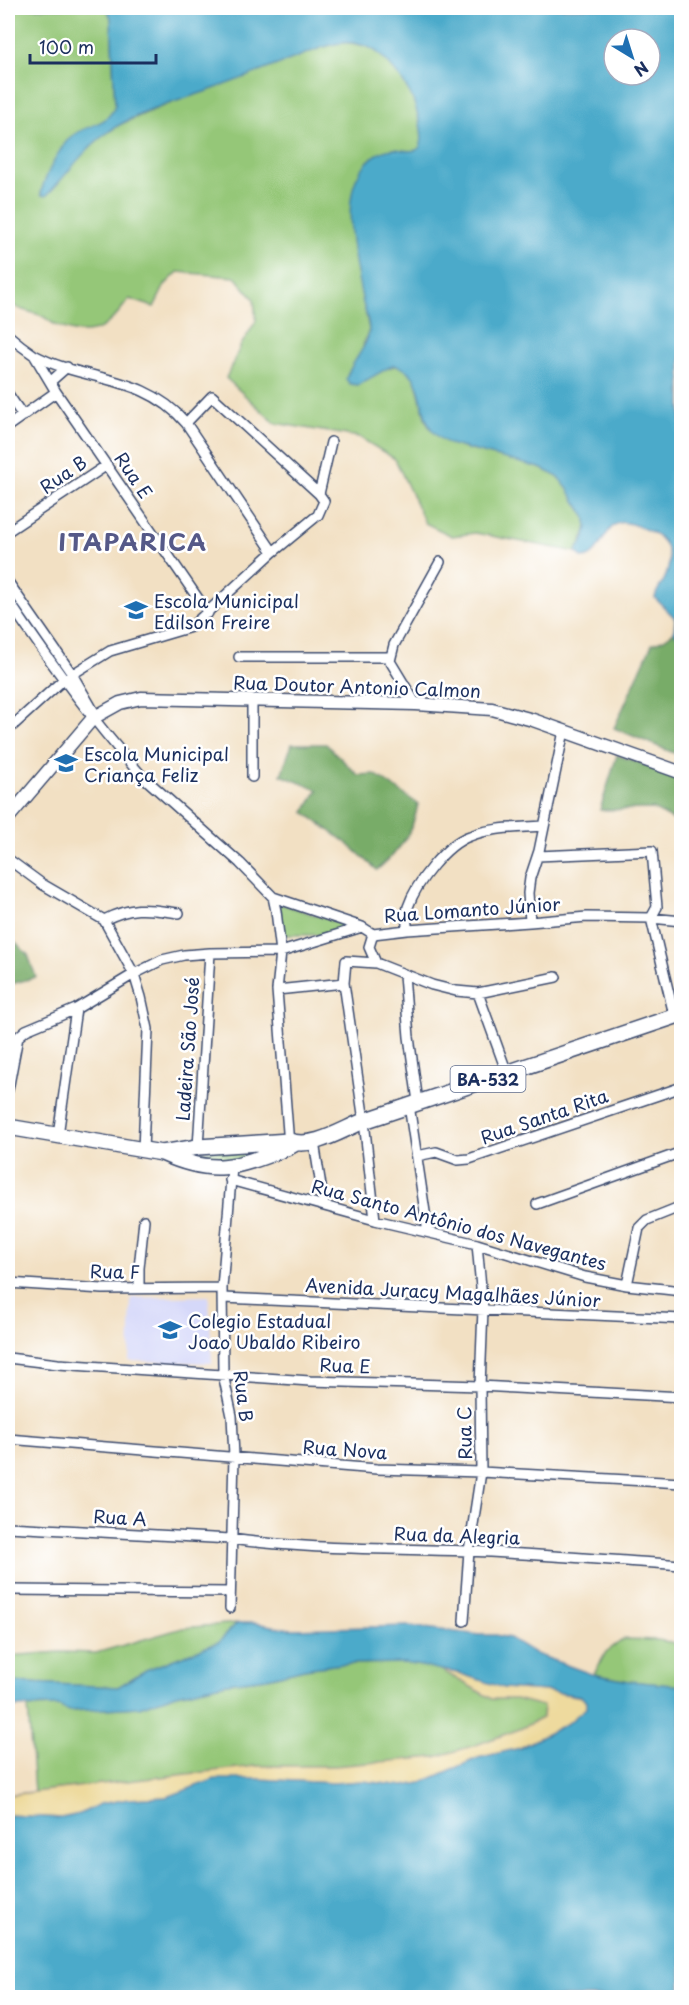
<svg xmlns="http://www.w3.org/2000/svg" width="689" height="2005" font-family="'Playpen Sans',sans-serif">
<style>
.built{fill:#d5d8f9}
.green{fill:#95c778;stroke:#587b6b;stroke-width:1.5}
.forest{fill:#78ac68;stroke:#4a6e63;stroke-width:1.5}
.sand{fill:#eeda9e;stroke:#84847e;stroke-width:1.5}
.water{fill:#4baaca;stroke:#336c94;stroke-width:1.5;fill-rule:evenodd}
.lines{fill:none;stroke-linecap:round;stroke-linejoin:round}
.minor-casing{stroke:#3b4a6d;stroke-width:12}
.tertiary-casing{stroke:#3b4a6d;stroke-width:15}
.primary-casing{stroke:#3b4a6d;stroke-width:18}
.minor{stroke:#fff;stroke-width:9}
.tertiary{stroke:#fff;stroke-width:12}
.primary{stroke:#fff;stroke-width:15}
.labels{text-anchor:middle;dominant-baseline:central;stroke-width:5;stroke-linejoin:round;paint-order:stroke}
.shield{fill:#fff;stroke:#5f6d8e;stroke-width:1.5}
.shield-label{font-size:16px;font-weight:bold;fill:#1b2f5e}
.street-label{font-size:18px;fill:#1b2f5e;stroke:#fff}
.poi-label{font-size:18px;fill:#1b2f5e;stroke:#fff;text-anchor:start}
.district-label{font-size:24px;font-weight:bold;letter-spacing:1.5px;fill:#555988;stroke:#fff}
</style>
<rect width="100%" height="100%" fill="#fff"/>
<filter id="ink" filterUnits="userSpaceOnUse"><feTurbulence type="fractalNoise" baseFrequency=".0167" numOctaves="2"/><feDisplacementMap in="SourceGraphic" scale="12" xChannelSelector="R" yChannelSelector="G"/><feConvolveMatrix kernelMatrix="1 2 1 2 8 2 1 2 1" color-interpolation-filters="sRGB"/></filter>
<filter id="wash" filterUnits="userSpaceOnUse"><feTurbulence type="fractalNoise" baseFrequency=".008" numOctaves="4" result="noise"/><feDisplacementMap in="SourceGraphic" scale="24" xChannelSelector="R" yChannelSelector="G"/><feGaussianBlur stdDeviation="1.35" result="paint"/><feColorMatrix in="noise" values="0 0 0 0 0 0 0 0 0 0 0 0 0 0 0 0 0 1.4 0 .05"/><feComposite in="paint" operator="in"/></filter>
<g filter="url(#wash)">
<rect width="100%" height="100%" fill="#f2e0c3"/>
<path class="built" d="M209 1296 212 1363 129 1361 131 1298Z"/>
<path class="green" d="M8 8H107L111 18 115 105C109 128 88 123 72 136 64 143 43 182 41 193L99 139 119 125 158 108 323 47C329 46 335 43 341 43 351 42 368 46 377 51 388 58 405 82 411 94 415 104 427 140 420 148 414 155 401 149 393 149 384 150 376 156 368 161L357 270 369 330 363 345 383 370C422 351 417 405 428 425 432 431 443 440 449 443 456 447 467 449 475 451 498 457 539 464 558 477 565 483 570 491 574 499 593 527 589 524 576 552L475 533 452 536 425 523 395 459 359 437 275 423 226 378 241 345 256 321 254 299 235 277 178 272 165 285 154 307 129 299C109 327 94 341 58 326 52 324 48 319 42 316 30 311 18 311 8 302Z
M279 903 352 927 329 935H280Z
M279 1146 232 1172 167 1152Z
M237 1623 219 1642 146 1670 118 1687 8 1682V1656L60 1652 96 1653 183 1628Z
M624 1639 657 1640 681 1644V1686L629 1681 594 1674 606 1652Z
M405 1663 440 1669 492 1699H516L543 1706 542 1718 520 1729 476 1745 436 1757 335 1766H256L34 1792 28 1707 58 1706 69 1711 139 1707 177 1694 227 1683 268 1678 304 1669 341 1664Z"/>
<path class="forest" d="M674 632 681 640V756L614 728 652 644 664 639Z
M292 744H326L358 775 375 774 418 804C412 835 401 849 377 870L348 844 304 812 318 790 281 775Z
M617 755 681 777V824L653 809 600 810Z
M8 935 28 955 36 977 8 985Z"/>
<path class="sand" d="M440 1669 478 1678 504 1688 547 1691 582 1697 586 1702V1709L568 1723 520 1748 478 1758 421 1783 404 1786 363 1781 333 1783 258 1779 195 1786 182 1793 167 1797 129 1799 100 1804 80 1814 61 1818 8 1815V1795L256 1766H335L436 1757 476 1745 520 1729 542 1718 543 1706 516 1699H492Z"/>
<path class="water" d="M107 8H681V640L674 632 675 618 655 598C656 590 662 585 665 578 673 559 669 539 649 531 642 528 634 524 627 523 604 518 603 557 583 558L576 552 585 537 587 526 585 516 567 488 558 477 540 468 449 444C441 439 433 434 429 425 417 402 425 371 393 365L358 385 350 384 346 379C351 362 368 347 369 330 369 321 365 311 363 303 357 273 346 224 352 194 355 173 372 149 396 149 403 150 412 153 418 149 428 142 415 103 410 93 402 79 391 65 379 54 371 46 352 41 341 43 335 43 329 46 323 47 287 61 252 75 216 88 177 102 131 112 99 139 79 155 65 178 46 196L41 195C42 181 60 146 71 137 86 124 109 126 115 105L111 18ZM614 39H650V75H614Z
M237 1623H254L291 1629 409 1626 480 1635H496L510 1638 536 1654 591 1674 629 1681 681 1686V1997H8V1815L61 1818 80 1814 100 1804 129 1799 167 1797 215 1779H258L333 1783 363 1781 404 1786 421 1783 478 1758 520 1748 568 1723 586 1708V1702L581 1696 547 1691 504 1688 458 1673 405 1663 341 1664 304 1669 267 1678 227 1683 177 1694 139 1707 69 1711 58 1706 8 1707V1682L118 1687 146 1670 219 1642Z"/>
</g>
<g filter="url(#ink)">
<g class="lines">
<g class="minor-casing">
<path id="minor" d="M8 335C16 342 25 349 34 355 86 383 143 373 186 423L273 552
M34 355 56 392 208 613
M50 382 67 367
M8 394 23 416
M186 423 212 396 319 494
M8 426 56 392
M8 531 107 465
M8 582 72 674 97 717
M8 600C49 661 92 720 141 775L240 863 273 897 276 911 281 952 277 990 289 1145
M239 657H390
M252 701V777
M416 704 390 661 394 645 440 562
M8 730 63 680 110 651 191 627 273 552 318 515 324 501 319 494 331 442
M538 856 652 851 657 907 651 918 674 1015
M8 859 42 884 104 920 134 974 141 997 148 1029 143 1150
M273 897 362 927 373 934 407 930 530 922 587 917 651 918 682 921
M104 920C134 905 148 909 179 913
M530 922 528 893 530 878 539 851 564 731
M407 930C407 922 406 914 408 907 416 883 446 844 470 836 493 827 519 828 543 826
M373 934 369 947 376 963
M404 975 409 1037 418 1102
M277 990 344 983
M478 993 507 1073
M8 1090 18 1037 26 1030 76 1009 134 974 162 960 184 955 210 953 281 952 362 927
M409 1105 428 1232
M58 1135 76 1009
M314 1142 324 1205
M198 1147 210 953
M417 1156 436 1152 458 1160 469 1159 682 1087
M230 1180 375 1220 477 1244 585 1277 627 1285 682 1291
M537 1204 682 1152
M375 1220 364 1121 344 983 346 961 376 963 432 985 456 991 478 993 556 977
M8 1283 103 1289 222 1288
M627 1285 639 1228 647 1220 682 1206
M139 1288V1268L144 1220
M223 1298 682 1319
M8 1358 58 1364 310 1381 480 1386 682 1397
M8 1439 377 1469 481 1472 682 1483
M8 1527 231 1539C309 1550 388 1548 467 1551 539 1554 610 1560 682 1565
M8 1590 229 1592
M230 1608 234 1456 232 1416 223 1374 222 1288 232 1167
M464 1621 469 1551 481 1472 480 1386 483 1309 477 1244"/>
</g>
<g class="tertiary-casing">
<path id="tertiary" d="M8 818 93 718 120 703 141 698 416 704 492 709 533 720 682 773"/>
</g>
<g class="primary-casing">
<path id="primary" d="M8 1127 162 1153C215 1177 237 1167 289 1147L296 1143
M162 1153 198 1147 289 1141C314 1149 341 1130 364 1121L682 1014"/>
</g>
<use href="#minor" class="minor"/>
<use href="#tertiary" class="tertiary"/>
<use href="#primary" class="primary"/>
</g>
</g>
<defs>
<g id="school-bare" transform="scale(1.8)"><path d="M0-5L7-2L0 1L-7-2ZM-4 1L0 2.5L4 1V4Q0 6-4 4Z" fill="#1f6fb2" stroke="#fff" stroke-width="2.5" paint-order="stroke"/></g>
</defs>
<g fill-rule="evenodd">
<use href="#school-bare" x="136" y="610"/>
<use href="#school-bare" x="66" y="763"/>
<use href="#school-bare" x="170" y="1330"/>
</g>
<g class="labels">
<rect class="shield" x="450.5" y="1066" width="75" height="26" rx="4.5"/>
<g class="shield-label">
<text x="488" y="1079">BA-532</text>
</g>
<g class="street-label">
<text transform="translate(63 474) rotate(-34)">Rua B</text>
<text transform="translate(134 475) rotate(56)">Rua E</text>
<text transform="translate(357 686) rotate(2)">Rua Doutor Antonio Calmon</text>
<text transform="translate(472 909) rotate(-4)">Rua Lomanto Júnior</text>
<text transform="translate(187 1049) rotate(-86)">Ladeira São José</text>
<text transform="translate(544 1116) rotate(-19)">Rua Santa Rita</text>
<text transform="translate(459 1224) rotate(15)">Rua Santo Antônio dos Navegantes</text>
<text transform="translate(115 1271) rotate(1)">Rua F</text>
<text transform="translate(453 1292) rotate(3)">Avenida Juracy Magalhães Júnior</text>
<text transform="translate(345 1365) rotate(2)">Rua E</text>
<text transform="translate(244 1396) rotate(83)">Rua B</text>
<text transform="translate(464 1433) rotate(-91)">Rua C</text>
<text transform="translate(345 1449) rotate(4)">Rua Nova</text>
<text transform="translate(120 1517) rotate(3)">Rua A</text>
<text transform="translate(457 1535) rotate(2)">Rua da Alegria</text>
</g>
<g class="poi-label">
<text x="154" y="600">Escola Municipal<tspan x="154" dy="21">Edilson Freire</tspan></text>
<text x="84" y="753">Escola Municipal<tspan x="84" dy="21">Criança Feliz</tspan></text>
<text x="188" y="1320">Colegio Estadual<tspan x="188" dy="21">Joao Ubaldo Ribeiro</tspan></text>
</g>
<g class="district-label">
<text x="133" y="541">ITAPARICA</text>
</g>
</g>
<rect width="689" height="2005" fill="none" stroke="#fff" stroke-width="30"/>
<g transform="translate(632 57) rotate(142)"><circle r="28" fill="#ffffff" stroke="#a4acbf" stroke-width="1.5"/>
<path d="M0-4.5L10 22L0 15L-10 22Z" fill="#1f6fb2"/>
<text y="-9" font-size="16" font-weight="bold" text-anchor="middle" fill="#1b2f5e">N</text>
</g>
<path d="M30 54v9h126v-9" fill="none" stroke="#1b2f5e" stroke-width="3"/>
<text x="39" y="54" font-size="18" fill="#1b2f5e" stroke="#ffffff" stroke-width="4.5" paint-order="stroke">100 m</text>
</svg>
